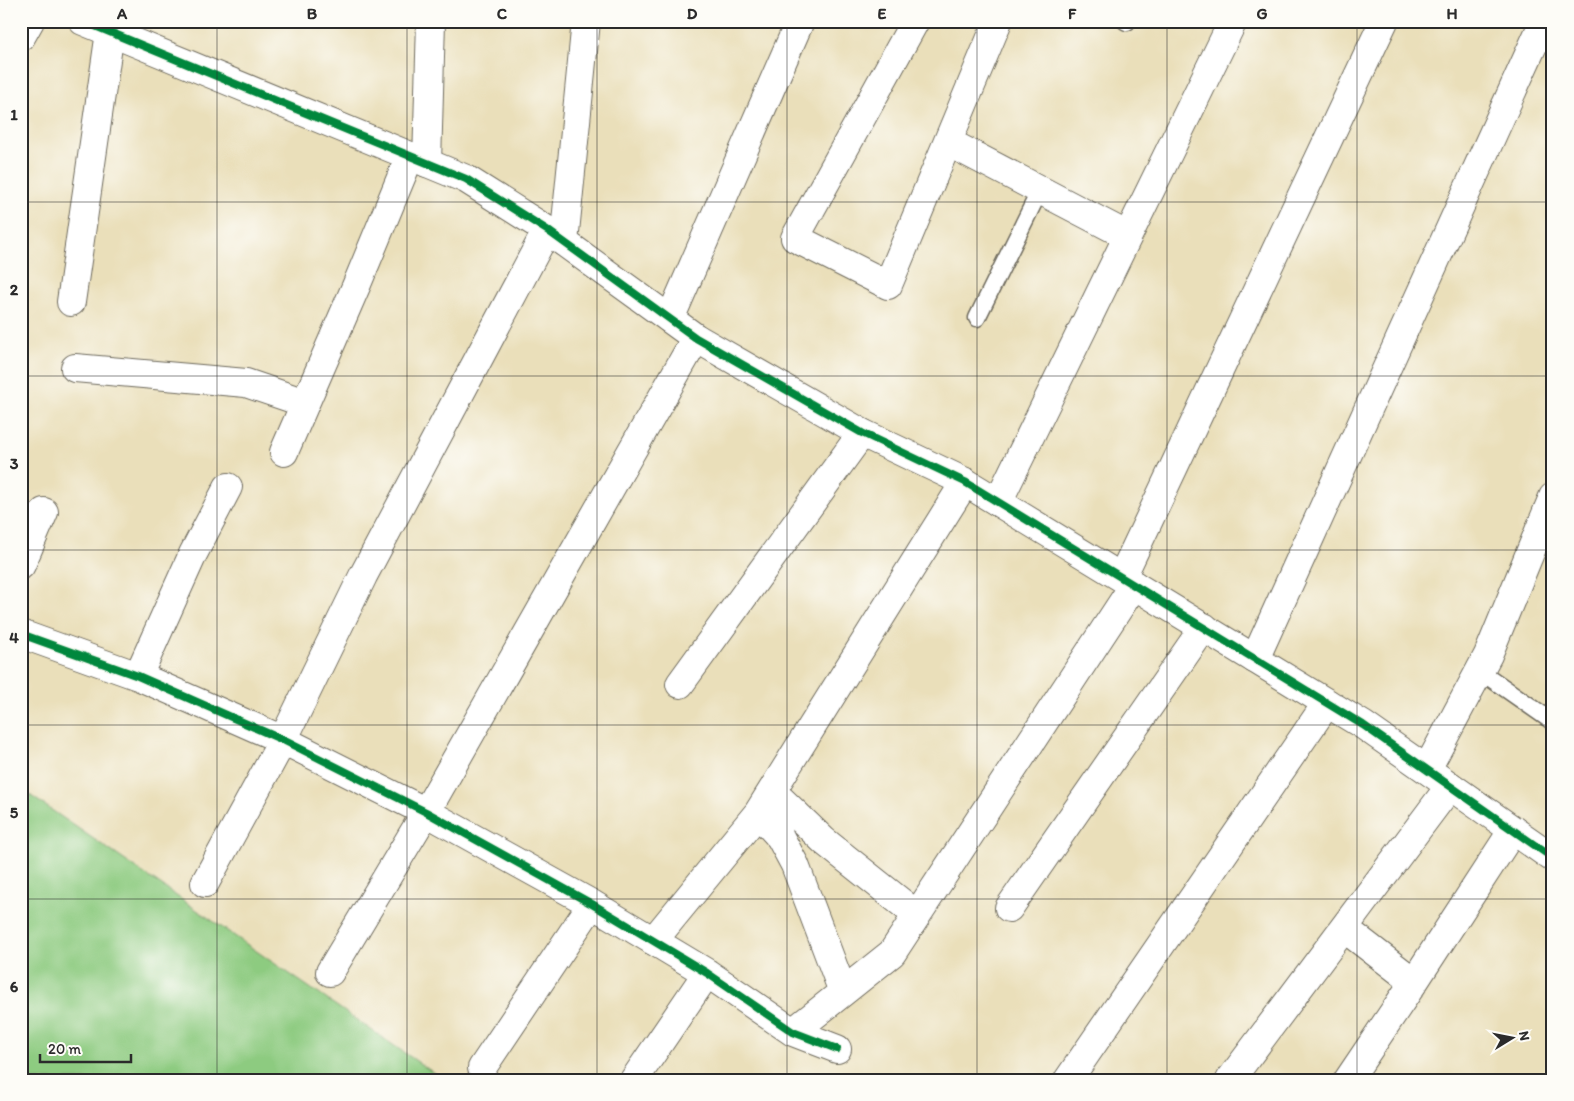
<svg xmlns="http://www.w3.org/2000/svg" width="1574" height="1101" font-family="Itim,sans-serif">
<style>
.green{fill:#8dcb80;stroke:#5c7b56}
.lines{fill:none;stroke-linecap:round;stroke-linejoin:round}
.lane-casing{stroke:#6e6a5d;stroke-width:19}
.street-casing{stroke:#6e6a5d;stroke-width:30}
.secondary-casing{stroke:#6e6a5d;stroke-width:30}
.lane{stroke:#fff;stroke-width:16}
.street{stroke:#fff;stroke-width:28}
.secondary{stroke:#fff;stroke-width:28}
.cycleway-casing{stroke:#fdfcf7;stroke-width:11}
.cycleway{stroke:#00873e;stroke-width:8}
.grid{fill:none;stroke:#2b2b2b;stroke-width:1;stroke-opacity:0.55}
.neatline{fill:none;stroke:#2b2b2b;stroke-width:2}
.grid-label{font-size:16px;text-anchor:middle;font-weight:bold;fill:#2b2b2b}
</style>
<rect width="100%" height="100%" fill="#fdfcf7"/>
<filter id="ink" filterUnits="userSpaceOnUse"><feTurbulence type="fractalNoise" baseFrequency=".02" numOctaves="2"/><feDisplacementMap in="SourceGraphic" scale="10" xChannelSelector="R" yChannelSelector="G"/><feConvolveMatrix kernelMatrix="1 2 1 2 8 2 1 2 1" color-interpolation-filters="sRGB"/></filter>
<filter id="wash" filterUnits="userSpaceOnUse"><feTurbulence type="fractalNoise" baseFrequency=".0096" numOctaves="4" result="noise"/><feDisplacementMap in="SourceGraphic" scale="20" xChannelSelector="R" yChannelSelector="G"/><feGaussianBlur stdDeviation="1.12" result="paint"/><feColorMatrix in="noise" values="0 0 0 0 0 0 0 0 0 0 0 0 0 0 0 0 0 1.4 0 .05"/><feComposite in="paint" operator="in"/></filter>
<g filter="url(#wash)">
<rect width="100%" height="100%" fill="#eadfba"/>
<path class="green" d="M21 789 444 1080H21Z"/>
</g>
<g filter="url(#ink)">
<g class="lines">
<g class="lane-casing">
<path id="lane" d="M1125 21 1127 22
M977 318 1040 190
M1480 671 1553 722"/>
</g>
<g class="street-casing">
<path id="street" d="M915 21 795 238 888 285 998 21
M948 142 1128 236
M427 163 431 21
M564 242 586 21
M71 302 110 32
M670 319 800 21
M75 368 246 383 305 403
M284 452 357 284 410 156
M998 502 1233 21
M21 565 44 512
M1122 577 1384 21
M21 634 138 676 283 740 426 812 592 904 707 973 793 1032 837 1049
M1255 659 1544 21
M138 676 193 554 228 487
M680 684 862 433
M1427 769 1488 655 1553 497
M772 791 824 841 917 915
M758 813 780 837 795 865 843 992
M205 883 283 740 363 576 547 230
M1009 908 1204 627
M1344 928 1414 982
M653 941 758 813 965 482
M330 972 426 812 696 338
M793 1032 892 953 1134 585
M482 1068 592 904
M634 1080 707 973
M1068 1080 1327 703
M1230 1080 1450 786
M1348 1080 1414 982 1513 830"/>
</g>
<g class="secondary-casing">
<path id="secondary" d="M83 21 466 179 547 230 696 338 862 433 965 482 1363 725 1553 858
M21 37 30 21"/>
</g>
<use href="#lane" class="lane"/>
<use href="#street" class="street"/>
<use href="#secondary" class="secondary"/>
<g class="cycleway-casing">
<path id="cycleway" d="M83 21 466 179 547 230 696 338 862 433 965 482 1363 725 1553 858
M21 634 138 676 283 740 426 812 592 904 707 973 793 1032 837 1049"/>
</g>
<use href="#cycleway" class="cycleway"/>
</g>
</g>
<path class="grid" d="M217 21V1080M407 21V1080M597 21V1080M787 21V1080M977 21V1080M1167 21V1080M1357 21V1080M21 202H1553M21 376H1553M21 550H1553M21 725H1553M21 899H1553"/>
<rect width="1574" height="1101" fill="none" stroke="#fdfcf7" stroke-width="55"/>
<g transform="translate(1512 1038) rotate(80)" stroke="#fdfcf7" stroke-width="4" paint-order="stroke">
<path d="M0-4L9 19L0 12L-9 19Z" fill="#2b2b2b"/>
<text y="-8" font-size="14" font-weight="bold" text-anchor="middle" fill="#2b2b2b">N</text>
</g>
<path d="M40 1054v8h91v-8" fill="none" stroke="#2b2b2b" stroke-width="2.5"/>
<text x="48" y="1054" font-size="15" fill="#2b2b2b" stroke="#fdfcf7" stroke-width="4" paint-order="stroke">20 m</text>
<rect x="28" y="28" width="1518" height="1046" class="neatline"/>
<g class="grid-label">
<text x="122" y="19">A</text>
<text x="312" y="19">B</text>
<text x="502" y="19">C</text>
<text x="692" y="19">D</text>
<text x="882" y="19">E</text>
<text x="1072" y="19">F</text>
<text x="1262" y="19">G</text>
<text x="1452" y="19">H</text>
<text x="14" y="120">1</text>
<text x="14" y="295">2</text>
<text x="14" y="469">3</text>
<text x="14" y="643">4</text>
<text x="14" y="818">5</text>
<text x="14" y="992">6</text>
</g>
</svg>
